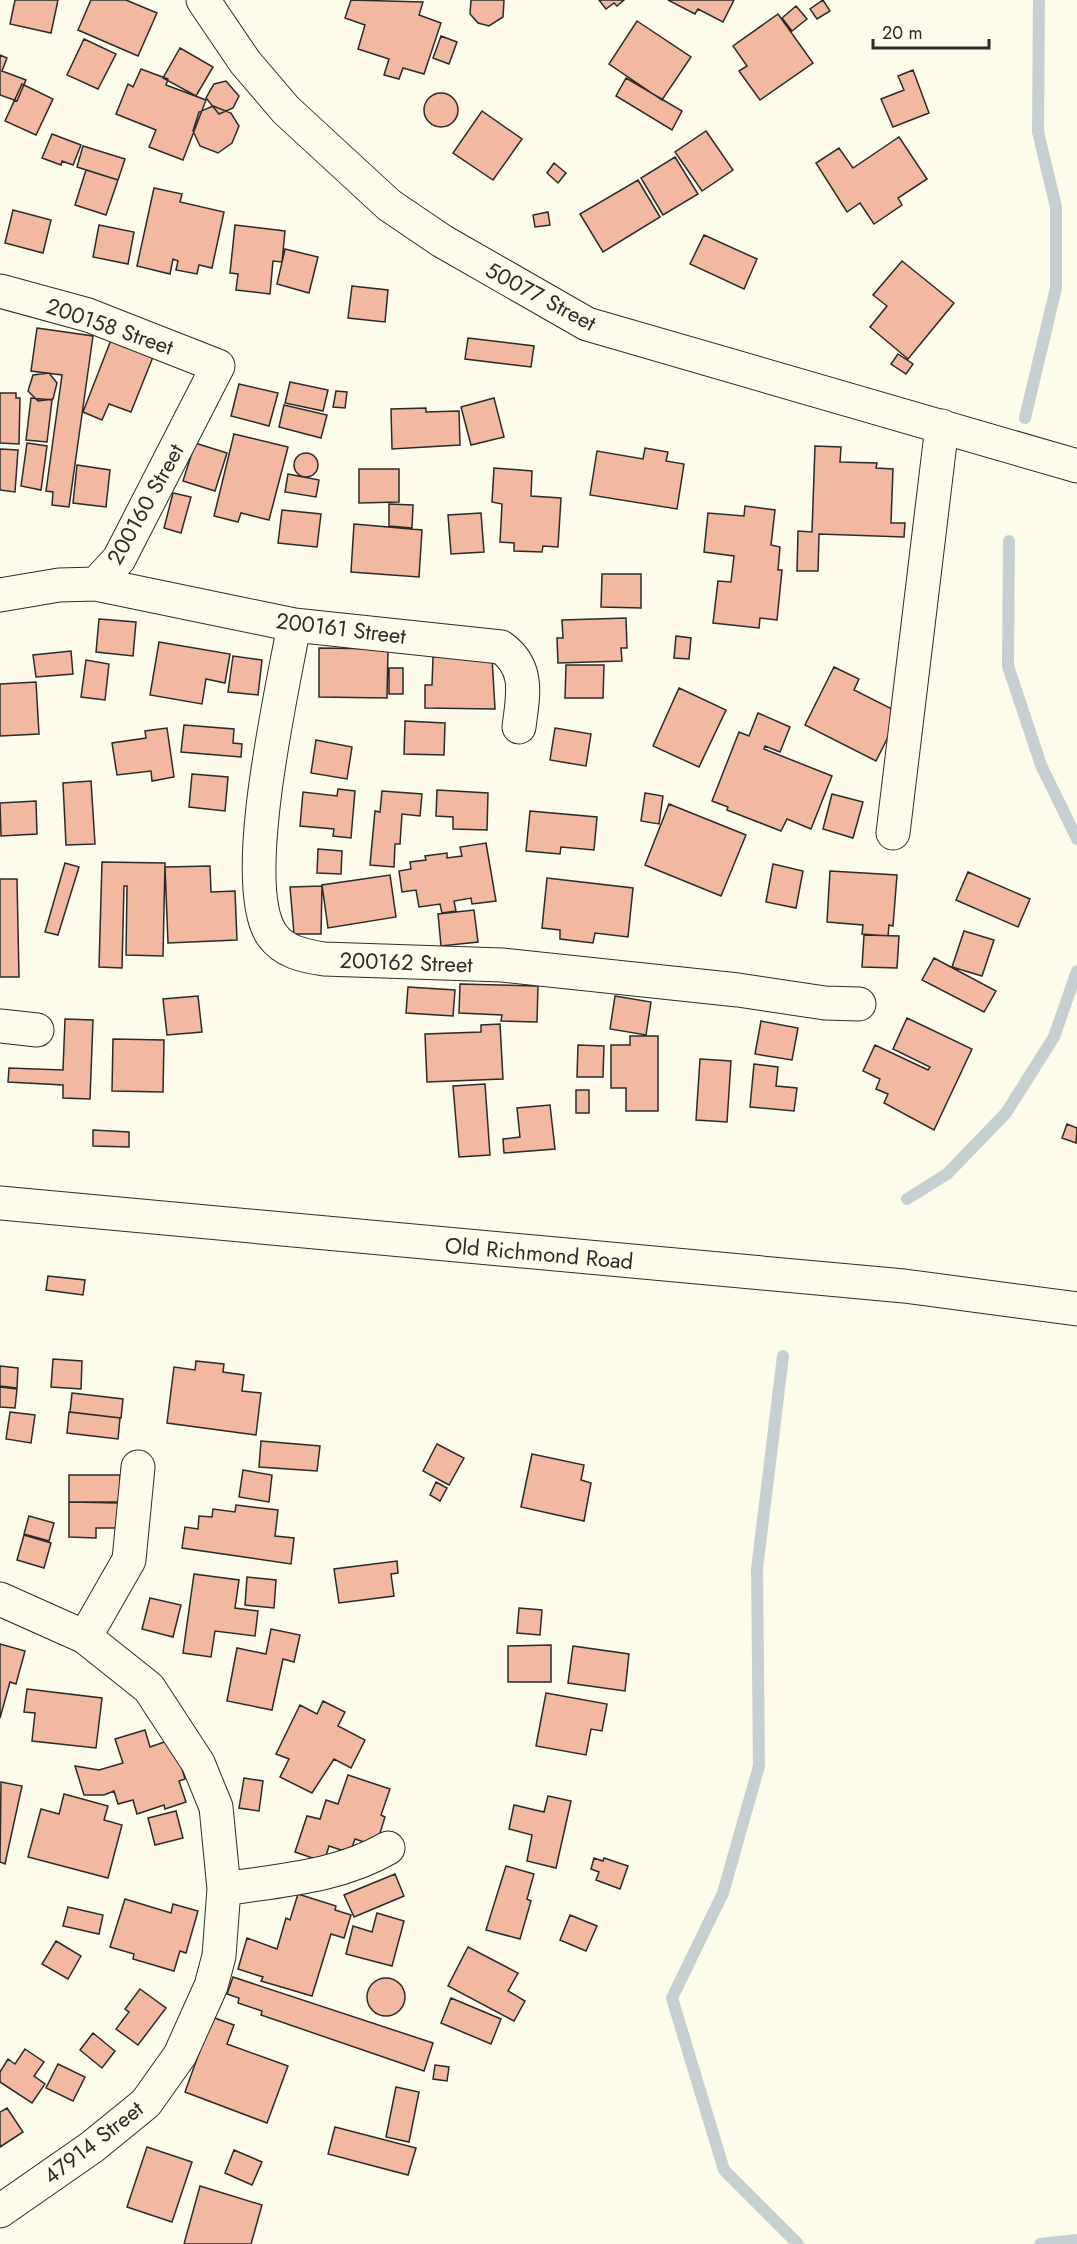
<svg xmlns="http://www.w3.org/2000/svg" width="1077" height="2244" font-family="Jost,sans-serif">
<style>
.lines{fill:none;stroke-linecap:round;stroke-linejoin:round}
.stream{stroke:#c7d0d0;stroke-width:12}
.building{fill:#f2b8a0;stroke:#2b2b2b;stroke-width:1.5}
.minor-casing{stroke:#2b2b2b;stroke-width:35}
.tertiary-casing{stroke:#2b2b2b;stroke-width:35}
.minor{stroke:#fdfbea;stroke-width:33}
.tertiary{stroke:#fdfbea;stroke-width:33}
.labels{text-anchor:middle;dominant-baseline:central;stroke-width:4.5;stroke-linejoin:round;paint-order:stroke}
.street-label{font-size:22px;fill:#2b2b2b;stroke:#fdfbea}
</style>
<rect width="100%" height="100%" fill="#fdfbea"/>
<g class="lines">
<path class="stream" d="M1025 418 1056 288V207L1038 132 1039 0
M1009 541 1008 666 1041 765 1077 839
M907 1199 947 1174 1006 1113 1054 1037 1077 971
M783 1356 757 1569 759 1766 723 1893 672 1998 724 2170 798 2244
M1040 2244 1077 2240"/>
</g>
<path class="building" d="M15 0H58L51 33 10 24Z
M91 0H126L157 13 138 56 78 30Z
M351 0 423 2 419 15 441 23 424 74 403 68 399 79 384 75 389 59 358 49 365 25 345 18Z
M471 0H504L503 17 489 26 478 23 470 14Z
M599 0H624L617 6 614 3 606 9Z
M668 0H734L723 22 698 9 695 14Z
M823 0 830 11 817 19 810 9Z
M796 6 807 19 792 31 782 18Z
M778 14 813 63 760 100 739 71 747 66 733 46Z
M637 21 691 57 662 100 609 64Z
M441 36 457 42 449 64 433 58Z
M84 39 116 54 98 89 67 75Z
M180 48 213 67 196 96 163 78Z
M0 55 7 58 2 71 26 80 17 101 0 95Z
M141 69 168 79 166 85 206 100 183 160 149 147 156 130 116 114 128 84 133 87Z
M913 70 929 113 893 127 881 99 904 90 898 76Z
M626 78 682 111 672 130 616 96Z
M226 81 239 96 233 108 219 114 206 98 214 84Z
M22 84 53 99 36 135 5 121Z
M424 110a17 17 0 1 1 34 0a17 17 0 1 1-34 0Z
M213 106 231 113 239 126 232 143 218 153 200 146 193 131 199 112Z
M482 111 522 139 493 180 453 153Z
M706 131 733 170 702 191 675 152Z
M52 134 81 145 73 165 62 161 61 165 42 158Z
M899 137 927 179 898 198 902 205 874 224 860 203 847 212 816 163 839 148 853 168Z
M83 146 125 159 118 180 77 167Z
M675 157 698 194 663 215 641 178Z
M554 163 566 173 558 183 547 173Z
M86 170 118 180 106 215 75 205Z
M638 180 660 217 603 252 580 214Z
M154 188 182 194 180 202 224 212 212 268 199 265 197 274 176 270 178 261 173 259 170 274 137 266Z
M13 210 51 220 43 253 5 243Z
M548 212 550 225 535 227 533 215Z
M99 225 134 232 128 264 93 257Z
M235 225 285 231 282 262 273 261 270 294 236 290 238 274 230 273Z
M704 235 757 259 744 289 690 264Z
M285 249 318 257 309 293 277 284Z
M902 261 954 303 908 359 870 327 887 306 873 295Z
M352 286 388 290 385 322 348 318Z
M37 328 93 336 69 507 52 505 53 492 46 491 62 375 31 371Z
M468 338 534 346 531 367 465 359Z
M111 340 153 357 131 412 109 404 102 420 83 412Z
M898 354 913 364 906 374 891 364Z
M49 373 57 383 53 399 38 401 28 391 33 375Z
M290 382 328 390 323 411 285 403Z
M239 384 278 393 269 426 231 416Z
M336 391 347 392 345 408 333 407Z
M0 393H16V398H20L19 444 0 443Z
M31 398 52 400 47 442 26 440Z
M494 398 504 437 471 445 461 407Z
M284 405 327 415 321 438 279 427Z
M426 408V412L459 411 460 445 392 449 391 409Z
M234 434 288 447 269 520 241 513 238 522 214 516Z
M27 443 47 446 41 490 21 486Z
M195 443 227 453 215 491 183 481Z
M815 446 841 447 840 462 877 463 876 468 893 469 891 523H905L904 537 819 534 818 571H797L798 531 812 532Z
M645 448 668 452 666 461 684 464 677 509 590 495 597 451 643 459Z
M0 449 18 450 15 492 0 490Z
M294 465a12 12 0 1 1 24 0a12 12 0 1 1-24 0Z
M77 465 110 470 106 507 73 503Z
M494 468 532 471 531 496 561 498 558 547 543 546 542 552 514 551V543L500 542 502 504 492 502Z
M359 469H399V502L359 503Z
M288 474 319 480 316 497 285 492Z
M173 493 191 497 181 533 164 528Z
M389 504 413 505 412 528 389 526Z
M745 506 775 510 771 545 780 547 778 570H782L777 620 760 618 759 628 713 623 718 581 731 582 734 556 704 552 708 513 744 516Z
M282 510 321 514 317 547 278 543Z
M481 513 484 552 451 554 448 515Z
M354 524 422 530 419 577 351 572Z
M602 574H641V608L601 607Z
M626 618 627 648H621L622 661 558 663 557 638H563L562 620Z
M99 619 136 622 133 656 96 652Z
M676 636 691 638 689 659 674 658Z
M159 642 230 654 225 683 206 679 202 704 150 695Z
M319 648 388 649 387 698 319 697Z
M71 651 73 674 36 677 33 655Z
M233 656 262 660 258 695 228 692Z
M433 657H492L495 709 425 708V685H432Z
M86 660 109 664 105 700 81 697Z
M566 665H604L603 698H565Z
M834 667 859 679 854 690 900 713 876 761 805 725Z
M389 668H403V694H389Z
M36 682 39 734 0 736V684Z
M679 688 726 710 699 767 653 746Z
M758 713 790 727 780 752 765 746 764 749 832 776 811 829 787 819 781 831 727 810 728 807 712 801 739 732 749 736Z
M405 721 445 723 444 755 404 754Z
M184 725 234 729 233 743 242 744 241 757 181 752Z
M167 728 174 777 152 781 151 771 117 775 112 743 146 738 145 731Z
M555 728 591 734 586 766 550 760Z
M316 740 352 747 347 779 311 773Z
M192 774 228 777 225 811 189 807Z
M91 781 95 844 66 845 63 783Z
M338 789 355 791 351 838 333 836 334 829 300 826 303 792 337 796Z
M437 790 488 793 487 830 453 829V817L436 816Z
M382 791 422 794 420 816 402 814 400 844H395L394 867 370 865 375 811 380 812Z
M645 793 663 796 659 824 641 821Z
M832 794 863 802 853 838 823 829Z
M36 801 37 834 1 836 0 803Z
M669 804 746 835 721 896 645 865Z
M530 811 597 817 594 850 561 847 560 854 526 851Z
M486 843 496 901 472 904 471 898 454 901 456 911 442 913 440 904 419 907 416 890 402 892 399 871 411 869 410 862 426 860 425 856 447 853V858L462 856 460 847Z
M318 849 342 851 341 874 317 873Z
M102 862 165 863 163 956 126 955 127 886H124L122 968 99 967Z
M65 863 79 867 58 935 45 932Z
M773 864 803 871 796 908 766 902Z
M210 866 211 892 235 891 237 940 168 943 165 867Z
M830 871 897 875 893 926 889 925 888 936 862 934 863 925 827 922Z
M968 872 1030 899 1018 927 956 900Z
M390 875 396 917 328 928 322 885Z
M547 878 633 888 628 937 595 933 593 943 560 939V930L542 928Z
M0 879H17L19 977H0Z
M322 886 321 934H294L290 887Z
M474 910 478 942 441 946 438 914Z
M964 931 994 940 982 976 952 967Z
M864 935 899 936 897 968 862 967Z
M934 958 996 991 984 1012 922 980Z
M460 984 538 986 537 1022 501 1021 502 1015 459 1013Z
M408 987 455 990 453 1016 406 1013Z
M198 996 202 1032 167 1035 163 999Z
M615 996 651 1002 646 1035 610 1029Z
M907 1018 972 1049 934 1130 884 1103 888 1094 876 1089 880 1079 863 1071 875 1045 928 1070 930 1067 893 1049Z
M65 1019 93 1020 90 1099 63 1098V1085L8 1082 9 1068 63 1070Z
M761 1021 798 1028 792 1060 755 1054Z
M500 1024 503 1079 427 1082 425 1034 481 1032V1025Z
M630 1036H658V1111H626V1088H611V1045H630Z
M113 1039 164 1040 163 1092 112 1091Z
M578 1045 604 1046 603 1077H577Z
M700 1059 731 1061 727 1122 696 1120Z
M754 1064 778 1067 776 1086 797 1088 794 1111 750 1107Z
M485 1084 490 1155 459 1157 453 1086Z
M576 1090H589V1113H576Z
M550 1105 555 1149 504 1153 503 1139 520 1137 517 1108Z
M1067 1124 1077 1128 1076 1143 1062 1138Z
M93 1130 129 1132V1147L93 1146Z
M48 1276 85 1280 83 1295 46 1290Z
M53 1359 82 1361 81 1389 51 1387Z
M196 1361 224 1364 223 1372 244 1375 242 1391 261 1393 256 1435 167 1423 174 1367 195 1370Z
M0 1366 18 1368 17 1388 0 1386Z
M0 1387 17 1389 15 1408 0 1407Z
M72 1393 123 1399 121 1418 70 1412Z
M10 1412 35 1415 31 1443 6 1439Z
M69 1412 120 1418 118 1439 67 1433Z
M261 1441 320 1446 317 1471 259 1467Z
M437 1444 464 1458 449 1485 423 1471Z
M532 1454 584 1465 581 1480 591 1483 584 1521 521 1507Z
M243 1470 272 1475 269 1502 239 1497Z
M69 1475H120V1502H69Z
M436 1482 447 1488 440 1501 430 1495Z
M69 1502 120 1503V1528H96V1538L69 1537Z
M236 1505 278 1510 275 1536 294 1538 291 1564 182 1548 185 1527 198 1529 199 1516 212 1517 213 1509 235 1512Z
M29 1516 54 1523 49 1541 24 1534Z
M24 1535 51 1543 44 1568 17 1560Z
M397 1561 398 1573 391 1574 394 1596 339 1603 334 1569Z
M194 1574 239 1580 235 1608 258 1611 255 1636 215 1631 211 1657 183 1653Z
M247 1577 276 1580 274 1608 245 1605Z
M150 1598 181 1605 173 1637 142 1629Z
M519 1608 542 1610 540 1635 517 1633Z
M271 1629 300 1635 294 1662 283 1659 272 1710 227 1701 237 1648 266 1654Z
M0 1644 25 1651 16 1684 10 1682 0 1718Z
M551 1645V1682H508V1646Z
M573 1646 629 1654 625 1691 568 1683Z
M27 1689 102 1698 96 1748 32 1741 35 1713 24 1712Z
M546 1693 607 1704 602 1731 591 1729 586 1755 536 1746Z
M323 1701 345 1712 338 1726 365 1740 351 1768 334 1759 312 1793 280 1777 289 1759 276 1754 300 1705 317 1714Z
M145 1730 150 1747 173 1739 185 1779 179 1781 186 1802 165 1809 164 1805 137 1814 133 1800 118 1804 114 1791 104 1795H84L75 1766 99 1770 123 1763 115 1739Z
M348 1775 390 1789 381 1815 385 1817 376 1846 355 1839 350 1853 329 1846 324 1862 295 1852 307 1816 320 1819 326 1800 338 1804Z
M244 1778 263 1781 259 1811 239 1808Z
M1 1782 22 1786 5 1864 0 1862Z
M64 1794 108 1806 104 1820 122 1825 108 1878 28 1857 41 1809 59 1814Z
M548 1796 571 1801 556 1868 527 1861 532 1835 509 1829 514 1805 544 1812Z
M176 1811 183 1838 155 1845 148 1818Z
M594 1858 603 1861 604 1858 628 1866 620 1889 596 1880 599 1872 591 1869Z
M506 1866 534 1874 527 1899 531 1901 520 1939 486 1930Z
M395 1874 404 1896 354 1917 344 1895Z
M298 1894 336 1906 335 1910 351 1915 344 1938 331 1934 312 1996 261 1981 263 1977 238 1969 247 1938 277 1949 286 1918 290 1920Z
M125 1899 171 1913 173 1904 198 1911 186 1953 180 1951 174 1971 133 1959 134 1954 110 1947Z
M68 1907 103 1915 99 1934 63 1926Z
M377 1913 404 1921 392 1966 346 1954 353 1926 372 1932Z
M570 1915 597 1926 586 1951 560 1940Z
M56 1941 81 1956 68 1979 42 1964Z
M468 1947 518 1973 508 1991 525 2001 514 2021 448 1986Z
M233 1977 433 2043 424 2071 261 2015 262 2011 238 2003 239 1998 227 1994Z
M367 1997a19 19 0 1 1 38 0a19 19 0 1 1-38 0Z
M140 1989 166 2008 138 2045 116 2029 129 2012 125 2009Z
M451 1998 501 2019 491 2044 441 2023Z
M212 2017 234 2025 227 2044 288 2066 267 2123 185 2092Z
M93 2033 115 2051 102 2068 80 2050Z
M25 2049 44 2062 34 2076 45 2084 32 2103 0 2082V2072L8 2059 15 2064Z
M58 2064 85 2077 73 2101 46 2088Z
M435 2065 449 2067 447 2081 433 2079Z
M396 2087 419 2092 409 2142 386 2137Z
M7 2108 23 2132 0 2147V2112Z
M335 2127 416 2148 408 2175 328 2154Z
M147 2147 192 2162 172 2222 127 2207Z
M234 2150 262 2162 252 2185 225 2173Z
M200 2186 262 2205 251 2244H184Z"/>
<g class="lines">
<g class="minor-casing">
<path id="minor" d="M203 0 245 62 286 110 389 205 442 241 587 324 1077 466
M0 291 88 315 218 366 119 559 96 584 59 585 0 595
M96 584 294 625 501 647C530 668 523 695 519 727
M294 625C283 688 237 885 272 935 284 952 304 956 324 959L502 965 738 990 825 1003 859 1004
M893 833 942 426
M0 1026 37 1030
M0 1599 85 1637 149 1688 198 1763 216 1807 224 1889 219 1956 211 1986 180 2055 146 2103 92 2147 0 2211
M85 1637 129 1560 138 1467
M224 1889C281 1880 338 1877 388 1848"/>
</g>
<g class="tertiary-casing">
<path id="tertiary" d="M0 1203 904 1286 1077 1309"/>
</g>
<use href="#minor" class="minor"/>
<use href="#tertiary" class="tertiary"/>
</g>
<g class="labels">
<g class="street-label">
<text transform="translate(541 296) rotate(28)">50077 Street</text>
<text transform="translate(110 326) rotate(19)">200158 Street</text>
<text transform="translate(145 504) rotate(-61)">200160 Street</text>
<text transform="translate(341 628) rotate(7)">200161 Street</text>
<text transform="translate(406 962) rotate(2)">200162 Street</text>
<text transform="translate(539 1253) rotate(5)">Old Richmond Road</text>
<text transform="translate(93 2142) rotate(-38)">47914 Street</text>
</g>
</g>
<path d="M873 39v9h116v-9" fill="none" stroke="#2b2b2b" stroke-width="3"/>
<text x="882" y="39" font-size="18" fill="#2b2b2b" stroke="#fdfbea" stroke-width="4.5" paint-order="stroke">20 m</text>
</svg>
